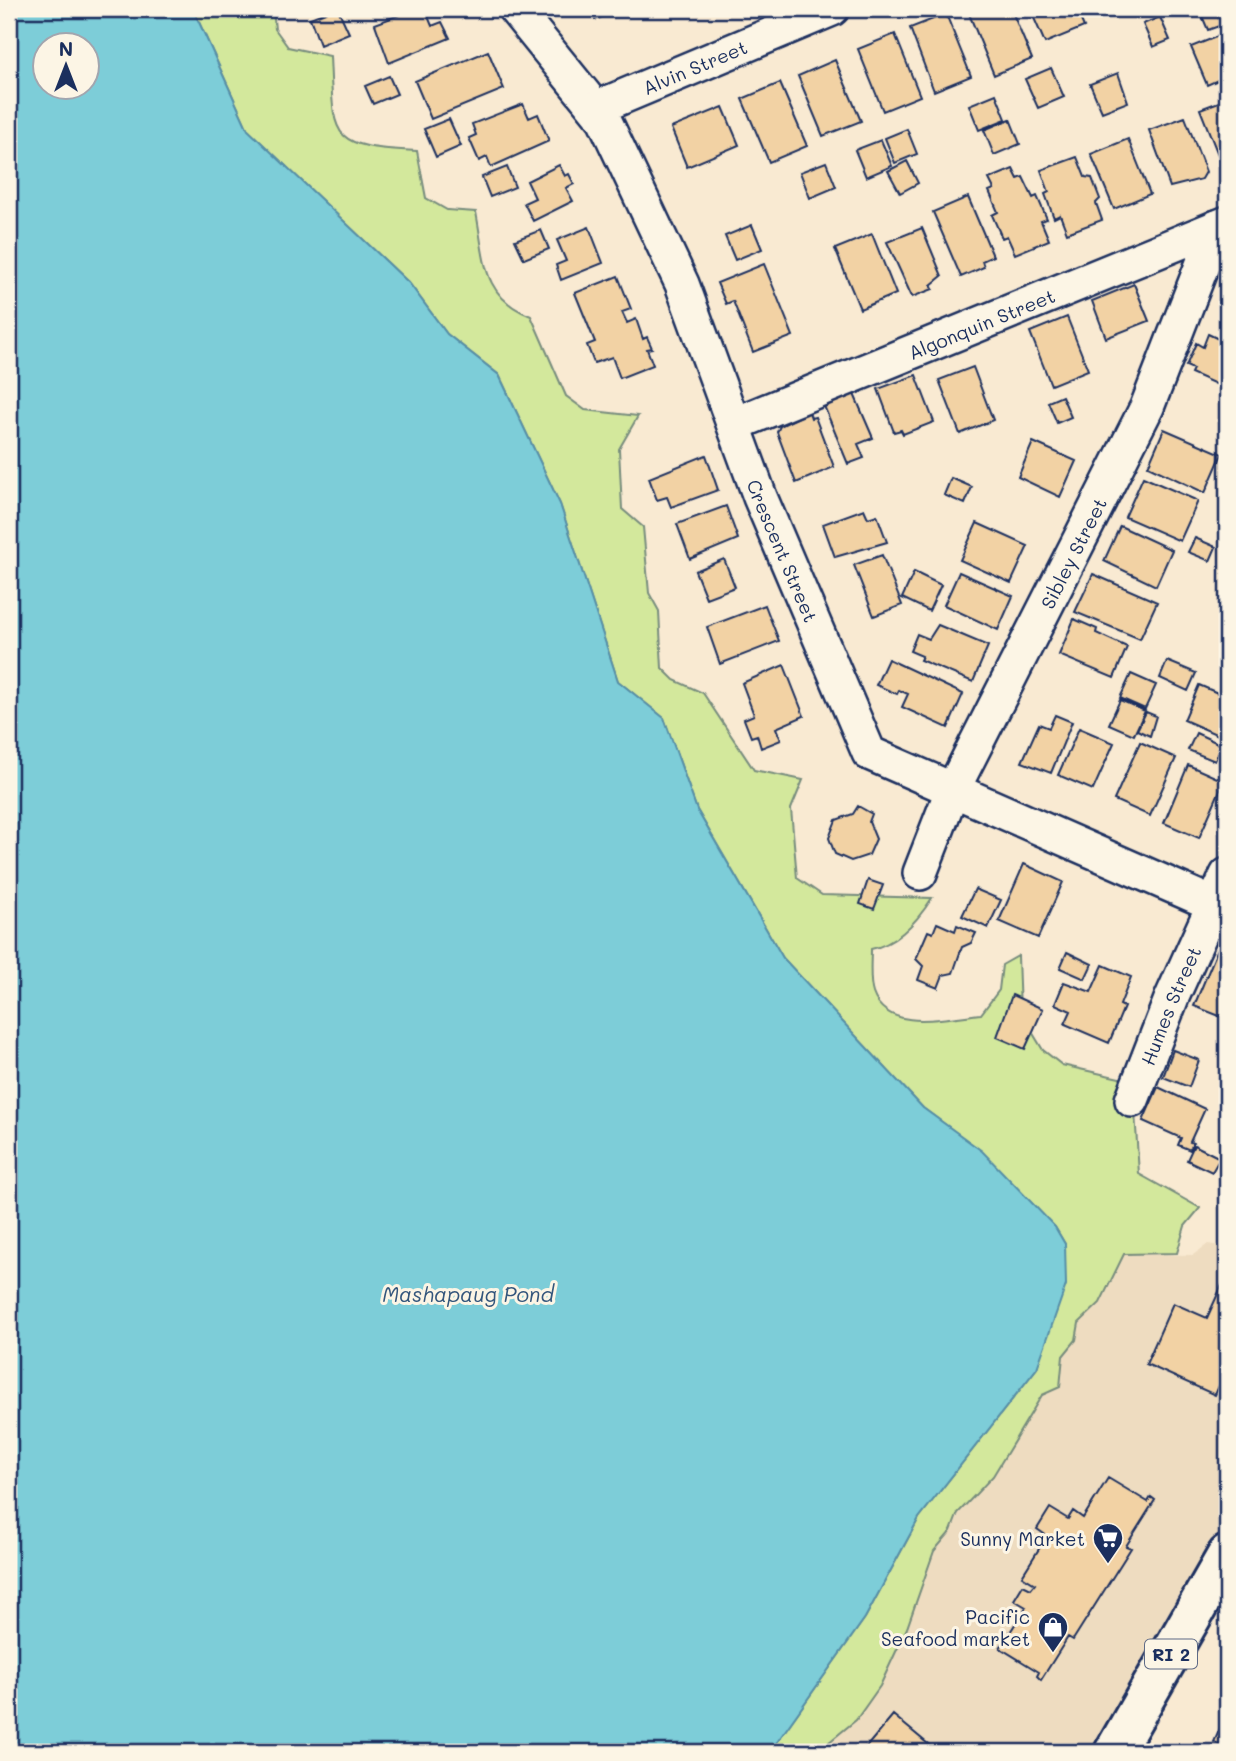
<svg xmlns="http://www.w3.org/2000/svg" width="1236" height="1761" font-family="Mali,sans-serif">
<style>
.built{fill:#eedcc0}
.green{fill:#d3e89c;stroke:#778c7d;stroke-width:2}
.water{fill:#7dcdd8;stroke:#568ea7;stroke-width:2;fill-rule:evenodd}
.building{fill:#f2d2a4;stroke:#1b2f5e;stroke-width:2}
.lines{fill:none;stroke-linecap:round;stroke-linejoin:round}
.street-casing{stroke:#1b2f5e;stroke-width:38}
.primary-casing{stroke:#1b2f5e;stroke-width:44}
.street{stroke:#fcf5e5;stroke-width:33}
.primary{stroke:#fcf5e5;stroke-width:38}
.labels{text-anchor:middle;dominant-baseline:central;stroke-width:6;stroke-linejoin:round;paint-order:stroke}
.shield{fill:#fcf5e5;stroke:#5e6a86;stroke-width:2}
.shield-label{font-size:18px;font-weight:bold;fill:#1b2f5e}
.street-label{font-size:19px;fill:#1b2f5e;stroke:#fcf5e5}
.poi-label{font-size:19px;fill:#1b2f5e;stroke:#fcf5e5;text-anchor:end}
.water-label{font-size:21px;font-style:italic;fill:#34567c;stroke:#fcf5e5}
</style>
<rect width="100%" height="100%" fill="#f9ead2"/>
<filter id="ink" filterUnits="userSpaceOnUse"><feTurbulence type="fractalNoise" baseFrequency=".0143" numOctaves="2"/><feDisplacementMap in="SourceGraphic" scale="14" xChannelSelector="R" yChannelSelector="G"/><feConvolveMatrix kernelMatrix="1 2 1 2 8 2 1 2 1" color-interpolation-filters="sRGB"/></filter>
<g filter="url(#ink)">
<path class="built" d="M1208 1244 1227 1247V1568L1114 1752H817L856 1720 880 1686 907 1628 934 1551 951 1531 958 1513 993 1476 1042 1395 1060 1386 1063 1356 1076 1340 1079 1323 1100 1303 1124 1254 1193 1255Z"/>
<path class="green" d="M193 9H273L275 29 288 47 330 56C334 141 329 146 417 151L426 198 447 210 476 212C485 258 481 297 531 316L566 396 585 410 638 416 619 449 622 509 643 527 649 593 659 611 662 668 674 680 703 693 754 770 803 780 791 809 797 878 822 895 932 898C918 920 897 944 871 949 871 962 869 981 873 993 887 1034 949 1017 981 1014L999 990 1002 965 1018 956 1020 1012 1043 1050 1062 1065 1133 1081 1139 1174 1200 1208 1185 1226 1177 1253 1124 1254 1100 1303 1079 1323 1076 1340 1063 1356 1060 1387 1042 1395 993 1476 958 1513 951 1531 934 1551 907 1628 880 1686 856 1720 817 1752H770L865 1618 919 1518 1037 1368 1065 1244 1055 1227 982 1152 923 1108 783 958 697 810 664 718 618 681 560 504 499 375 447 334 409 283 248 130Z"/>
<path class="water" d="M9 9H193L248 130 409 283 447 334 499 375 560 504 618 681 664 718 697 810 783 958 923 1108 982 1151 1055 1227 1065 1244 1066 1285 1037 1368 919 1518 865 1618 770 1752H9ZM46 46H88V88H46Z"/>
<path class="building" d="M333 9H338L349 33 320 45 310 18Z
M415 9H425L432 26 442 22 450 38 389 63 375 24Z
M579 9H613L614 12 595 20 591 9 581 14Z
M967 9H1011L1032 59 994 75Z
M1030 9H1076L1084 27 1045 43Z
M1199 9H1215L1222 25 1208 30Z
M946 14 971 76 934 91 910 28Z
M1160 17 1170 40 1153 47 1143 24Z
M1226 33 1227 76 1207 85 1191 47Z
M895 34 920 96 883 111 858 49Z
M488 51 504 89 431 119 415 81Z
M835 60 861 121 823 136 798 76Z
M1051 68 1064 97 1038 108 1025 79Z
M1118 73 1128 102 1102 112 1090 84Z
M389 76 397 94 373 104 365 86Z
M780 83 807 146 769 162 742 99Z
M996 94 1006 119 979 130 969 105Z
M1227 99V165L1223 167 1200 109Z
M523 104 529 118 538 114 549 141 491 167 487 157 479 161 469 138 476 135 472 124Z
M723 107 739 145 687 167 671 128Z
M1185 117 1206 172 1202 179 1170 187 1149 130Z
M449 119 461 146 436 157 424 129Z
M1010 119 1020 144 994 155 984 130Z
M907 129 917 154 895 163 885 138Z
M1128 139 1150 194 1114 209 1091 154Z
M881 140 892 166 866 177 855 150Z
M1077 157 1085 177 1092 178 1100 199 1096 203 1102 220 1067 233 1060 215 1054 218 1045 194 1049 192 1041 170Z
M907 161 918 183 900 193 888 171Z
M826 162 836 187 810 198 800 172Z
M559 165 565 176 569 174 574 184 566 188 573 201 533 221 524 203 535 198 527 181Z
M507 167 515 187 490 197 482 177Z
M1013 169 1018 179 1023 177 1033 198 1037 196 1047 219 1041 221 1049 240 1015 254 1007 236 1002 238 992 215 998 212 989 191 994 189 989 179Z
M968 197 993 256 982 261 984 267 961 277 933 212Z
M752 225 762 249 735 260 725 236Z
M589 227 603 263 561 280 556 265 566 261 557 240Z
M922 228 942 276 931 285 933 289 912 297 887 242Z
M541 230 549 249 524 259 515 240Z
M872 234 896 294 860 309 835 249Z
M764 264 793 336 753 352 733 301 726 304 717 283Z
M618 276 631 309 622 312 627 323 636 319 643 339 647 337 652 348 647 349 653 365 620 378 612 357 594 363 587 345 595 342 575 293Z
M1134 284 1149 321 1106 338 1092 301Z
M1067 317 1088 370 1051 385 1030 332Z
M1208 334 1227 343V389L1191 373 1193 369 1186 366 1196 343 1203 347Z
M973 367 993 420 960 434 939 380Z
M916 375 934 422 903 434 901 430 894 432 878 389Z
M854 394 873 438 858 444 864 458 848 464 824 406Z
M1062 396 1071 417 1057 423 1048 402Z
M809 412 811 418 815 417 834 467 796 483 777 432 780 426Z
M1164 429 1222 454 1205 493 1148 466Z
M1033 442 1076 461 1060 497 1018 477Z
M706 455 718 490 671 507 667 497 657 500 649 478Z
M1143 477 1198 501 1180 541 1125 517Z
M951 478 972 487 965 504 944 495Z
M726 506 738 539 690 559 677 524Z
M864 509 868 518 877 515 887 542 835 557 823 524Z
M977 523 1028 546 1011 583 960 560Z
M1120 526 1172 550 1156 586 1104 561Z
M1195 538 1216 547 1210 561 1188 552Z
M882 555 902 605 874 616 854 565Z
M724 559 735 587 706 598 695 571Z
M914 572 941 585 929 611 902 598Z
M959 572 1013 596 998 630 944 605Z
M1093 574 1157 602 1140 639 1075 612Z
M765 605 779 641 720 664 707 627Z
M1074 619 1097 629 1096 633 1127 647 1114 678 1059 655Z
M938 625 988 646 973 682 920 660 922 656 910 651 917 634 929 639Z
M888 659 963 694 948 728 902 707 908 694 899 690 897 694 876 685Z
M1167 661 1196 673 1188 691 1160 678Z
M784 665 804 716 776 728 781 740 761 748 757 735 751 737 744 719 754 715 742 683Z
M1131 674 1156 685 1145 709 1120 698Z
M1199 685 1227 697V739L1184 720Z
M1120 700 1145 711 1134 735 1109 724Z
M1146 712 1156 716 1150 736 1137 730Z
M1055 715 1072 722 1051 773 1022 762 1039 724 1049 728Z
M1079 728 1114 743 1093 790 1058 775Z
M1196 733 1222 745 1215 761 1188 750Z
M1140 742 1176 758 1150 816 1114 800Z
M1188 765 1224 781 1199 838 1164 823Z
M858 806 872 814 869 822 876 839 869 855 851 861 835 854 829 838 836 820 853 814Z
M1024 864 1063 882 1038 938 999 921Z
M868 880 883 885 874 909 860 904Z
M975 889 1001 900 988 928 962 916Z
M937 923 955 931 957 925 976 933 971 943 962 947 953 973 943 975 938 988 918 980 923 966 916 959 928 931 933 933Z
M1222 939 1227 942V1007L1222 1017 1194 1006Z
M1067 952 1092 964 1085 979 1060 968Z
M1103 965 1131 977 1120 1005 1124 1007 1109 1043 1065 1024 1071 1011 1055 1004 1064 982 1091 992Z
M1012 995 1043 1009 1025 1049 997 1037Z
M1173 1050 1199 1060 1189 1087 1163 1077Z
M1158 1087 1205 1109 1190 1142 1193 1143 1190 1150 1178 1145 1181 1138 1143 1121Z
M1194 1145 1220 1158 1212 1172 1187 1160Z
M1227 1274V1368L1215 1395 1146 1364 1173 1303 1207 1318Z
M1108 1478 1148 1502 1151 1497 1155 1500 1126 1546 1131 1548 1073 1640 1068 1637 1041 1680 1037 1676 1039 1672 1000 1648 1026 1607 1014 1600 1023 1585 1031 1589 1035 1584 1022 1576 1047 1536 1037 1529 1050 1508 1068 1519 1073 1511 1083 1518Z
M1227 1713V1748L1214 1742Z
M893 1715 934 1749 932 1752H862Z"/>
<g class="lines">
<g class="street-casing">
<g id="street">
<path id="s1" d="M515 9 604 119 682 284 760 497 869 753 1227 910"/>
<path id="s2" d="M596 108 832 9"/>
<path id="s3" d="M735 424 1227 223"/>
<path id="s4" d="M920 873 952 791 1147 407 1217 227"/>
<path id="s5" d="M1132 1100 1172 997 1227 875"/>
</g>
</g>
<g class="primary-casing">
<path id="primary" d="M1114 1752 1227 1555"/>
</g>
<use href="#street" class="street"/>
<use href="#primary" class="primary"/>
</g>
</g>
<defs>
<g id="supermarket-pin" transform="scale(1.575)"><path d="M0 17L-7.5 6A9.5 9.5 0 1 1 7.5 6Z" fill="#1b2f5e" stroke="#fcf5e5"/><path d="M-6-5.5h2.5l.6 2H6L4.5 2H-2.5L-4.4-4H-6ZM-1.5 3.2a1.3 1.3 0 1 0 .1 0ZM3 3.2a1.3 1.3 0 1 0 .1 0Z" fill="#fff"/></g>
<g id="shop-pin" transform="scale(1.575)"><path d="M0 17L-7.5 6A9.5 9.5 0 1 1 7.5 6Z" fill="#1b2f5e" stroke="#fcf5e5"/><path d="M-5-2.5h2.3a2.7 3.5 0 0 1 5.4 0H5L5.5 6h-11ZM-1.5-2.5h3a1.5 2.3 0 0 0-3 0Z" fill="#fff"/></g>
</defs>
<g fill-rule="evenodd">
<use href="#supermarket-pin" x="1108" y="1538"/>
<use href="#shop-pin" x="1053" y="1627"/>
</g>
<g class="labels">
<rect class="shield" x="1145" y="1639.5" width="52" height="29" rx="5"/>
<g class="shield-label">
<text x="1171" y="1654">RI 2</text>
</g>
<g class="street-label">
<text stroke="none"><textPath href="#s2" startOffset="107">Alvin Street</textPath></text>
<text stroke="none"><textPath href="#s3" startOffset="266">Algonquin Street</textPath></text>
<text stroke="none"><textPath href="#s1" startOffset="609">Crescent Street</textPath></text>
<text stroke="none"><textPath href="#s4" startOffset="355">Sibley Street</textPath></text>
<text stroke="none"><textPath href="#s5" startOffset="102">Humes Street</textPath></text>
</g>
<g class="poi-label">
<text x="1085" y="1538">Sunny Market</text>
<text x="1030" y="1616">Pacific<tspan x="1030" dy="22">Seafood market</tspan></text>
</g>
<g class="water-label">
<text x="468" y="1293">Mashapaug Pond</text>
</g>
</g>
<rect width="1236" height="1761" fill="none" stroke="#fcf5e5" stroke-width="35"/>
<rect x="18" y="18" width="1201" height="1726" fill="none" stroke="#1b2f5e" stroke-width="2.5" filter="url(#ink)"/>
<g transform="translate(66 66)"><circle r="33" fill="#fcf5e5" stroke="#a2a6af" stroke-width="2"/>
<path d="M0-5L12 26L0 18L-12 26Z" fill="#1b2f5e"/>
<text y="-10" font-size="19" font-weight="bold" text-anchor="middle" fill="#1b2f5e">N</text>
</g>
</svg>
